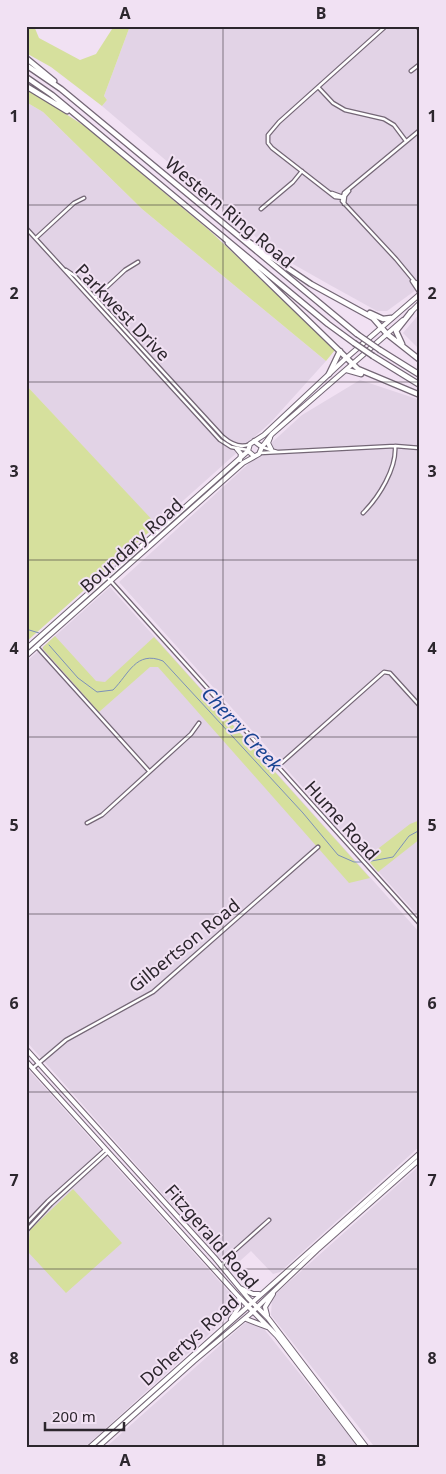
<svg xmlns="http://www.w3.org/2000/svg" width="446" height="1474" font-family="'Noto Sans',sans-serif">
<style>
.industrial{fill:#e2d3e6}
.green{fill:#d6e09d}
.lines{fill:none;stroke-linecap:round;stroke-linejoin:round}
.stream{stroke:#7c90b9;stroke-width:1}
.minor-casing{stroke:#746776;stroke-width:5}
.major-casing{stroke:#746776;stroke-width:6}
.highway-casing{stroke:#746776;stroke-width:7}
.minor{stroke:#fff;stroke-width:2.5}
.major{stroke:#fff;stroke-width:4}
.highway{stroke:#fff;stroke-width:4.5}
.highway-bridge-casing{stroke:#746776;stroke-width:7;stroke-linecap:butt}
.highway-bridge{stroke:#fff;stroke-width:4.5}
.grid{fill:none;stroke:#2c262d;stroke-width:1;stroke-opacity:0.55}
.labels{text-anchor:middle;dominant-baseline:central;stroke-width:4;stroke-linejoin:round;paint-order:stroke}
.street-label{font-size:18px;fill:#2c262d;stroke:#f1e1f3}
.water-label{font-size:19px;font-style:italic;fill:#184392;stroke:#f1e1f3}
.neatline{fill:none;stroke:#2c262d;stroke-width:2}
.grid-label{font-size:16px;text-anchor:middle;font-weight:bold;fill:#2c262d}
</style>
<rect width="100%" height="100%" fill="#f1e1f3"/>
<path class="industrial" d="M130 26H420V287L387 311H377L330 285 277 255 102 106 107 100 104 96Z
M26 102 43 112 142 209 326 361 271 422 156 525 26 385Z
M420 313V350L403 333Z
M360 380 420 400V918L119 582 302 415Z
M110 587 420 933V1146L280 1272 273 1274 251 1251 230 1270 26 1041V662Z
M26 1067 238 1302V1308L84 1448H26Z
M420 1165V1448H377L373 1445 271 1315 272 1297Z
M245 1323 260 1324 359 1448H105Z"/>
<path class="green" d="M26 26H34L39 38 80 60 96 54 114 26H130L104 96 107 100 102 106 51 67 26 53Z
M26 82 27 89 86 127 210 231 335 350 326 361 142 209 43 112 26 102Z
M26 385 157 525 26 642Z
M55 636 96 681 105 682 154 637 370 878 349 883 158 667H150L99 712 43 649V647Z
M420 820V839L378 872 366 858 410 824Z
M73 1189 122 1243 66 1293 28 1252 30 1230Z"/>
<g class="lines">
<path class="stream" d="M26 629 39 633
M49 645 78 678 97 692 113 690C129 674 136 650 163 661L303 813 338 855 354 862H362
M366 862 393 857 409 836 420 830"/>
<g class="minor-casing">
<path id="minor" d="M417 26 420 30
M411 71 420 64
M318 87 333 103 345 110 384 119 394 125 406 141
M420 130 344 193 342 201 396 259 420 288
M332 193 343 197
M344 198 335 197 272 148 268 143V135L279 122 386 26
M344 204 345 196 349 191
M261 209 293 182 302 171
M26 228 220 440 231 447 248 450
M36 238 74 203 84 198
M66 270 75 276 223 437C230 443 240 449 250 444
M412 281 420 293
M95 298 125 270 138 262
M262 447 277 452
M260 453 395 446 420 448
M363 513C379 497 397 468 395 446
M107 577 420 924
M37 647 149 771
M277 767 384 672 390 673 420 706
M87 823 102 815 191 734 199 723
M33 1068 66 1040 153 992 318 847
M26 1224 48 1201 105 1150
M26 1231 51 1204 108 1152
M221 1266 232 1253 269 1220"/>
</g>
<g class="major-casing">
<path id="major" d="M416 283 420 285
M410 313 420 303
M270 438 268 443 271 449
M262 447 272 434 403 320
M237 449 241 454 240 460
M254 456 248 451 250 444 264 435 344 360 420 294
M26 649 248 451
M26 656 243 463 259 454 262 447 254 441
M26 1049 215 1258 248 1298 268 1318 367 1448
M26 1061 239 1297 277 1336 362 1448
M240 1288 253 1294H259
M267 1315 265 1307 273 1294
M231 1319 239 1307V1299
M246 1319 267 1327
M89 1448 420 1153
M97 1448 194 1361 250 1314 317 1250 420 1159"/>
</g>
<g class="highway-casing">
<path id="highway" d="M26 58 54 81
M26 65 61 89 357 334
M26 77 52 95 328 324 354 343
M26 86 67 111
M240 236 311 284 373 318 387 334 420 360
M228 243 358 369 420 395
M370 313 383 319 391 318
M402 344 396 331 411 312
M380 350 420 375
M373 356 420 385
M347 370 361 374
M329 374 340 351"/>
</g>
<use href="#minor" class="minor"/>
<use href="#major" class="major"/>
<use href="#highway" class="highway"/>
<g class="highway-bridge-casing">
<path id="highway-bridge" d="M357 334 380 350
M354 343 373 356"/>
</g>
<use href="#highway-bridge" class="highway-bridge"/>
</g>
<path class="grid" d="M223 26V1448M26 205H420M26 382H420M26 560H420M26 737H420M26 914H420M26 1092H420M26 1269H420"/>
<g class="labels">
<g class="street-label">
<text transform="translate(230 212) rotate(40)">Western Ring Road</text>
<text transform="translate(123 312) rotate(46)">Parkwest Drive</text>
<text transform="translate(131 545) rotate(-42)">Boundary Road</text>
<text transform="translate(342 820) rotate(48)">Hume Road</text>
<text transform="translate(184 945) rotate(-39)">Gilbertson Road</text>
<text transform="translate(212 1236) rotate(49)">Fitzgerald Road</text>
<text transform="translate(189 1340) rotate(-42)">Dohertys Road</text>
</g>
<g class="water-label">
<text transform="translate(242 729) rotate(47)">Cherry Creek</text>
</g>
</g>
<rect width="446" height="1474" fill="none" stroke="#f1e1f3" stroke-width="55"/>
<path d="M45 1422v8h79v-8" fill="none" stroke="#2c262d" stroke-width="2.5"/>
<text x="52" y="1422" font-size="15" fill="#2c262d" stroke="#f1e1f3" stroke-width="4" paint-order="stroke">200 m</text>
<rect x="28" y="28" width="390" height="1418" class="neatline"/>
<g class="grid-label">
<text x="125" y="19">A</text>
<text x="321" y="19">B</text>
<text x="14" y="122">1</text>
<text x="432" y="122">1</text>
<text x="14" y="299">2</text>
<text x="432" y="299">2</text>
<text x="14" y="477">3</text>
<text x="432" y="477">3</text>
<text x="14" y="654">4</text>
<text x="432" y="654">4</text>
<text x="14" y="831">5</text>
<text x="432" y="831">5</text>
<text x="14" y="1009">6</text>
<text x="432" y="1009">6</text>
<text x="14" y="1186">7</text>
<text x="432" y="1186">7</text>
<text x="14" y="1364">8</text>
<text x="432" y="1364">8</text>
<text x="125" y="1466">A</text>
<text x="321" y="1466">B</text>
</g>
</svg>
